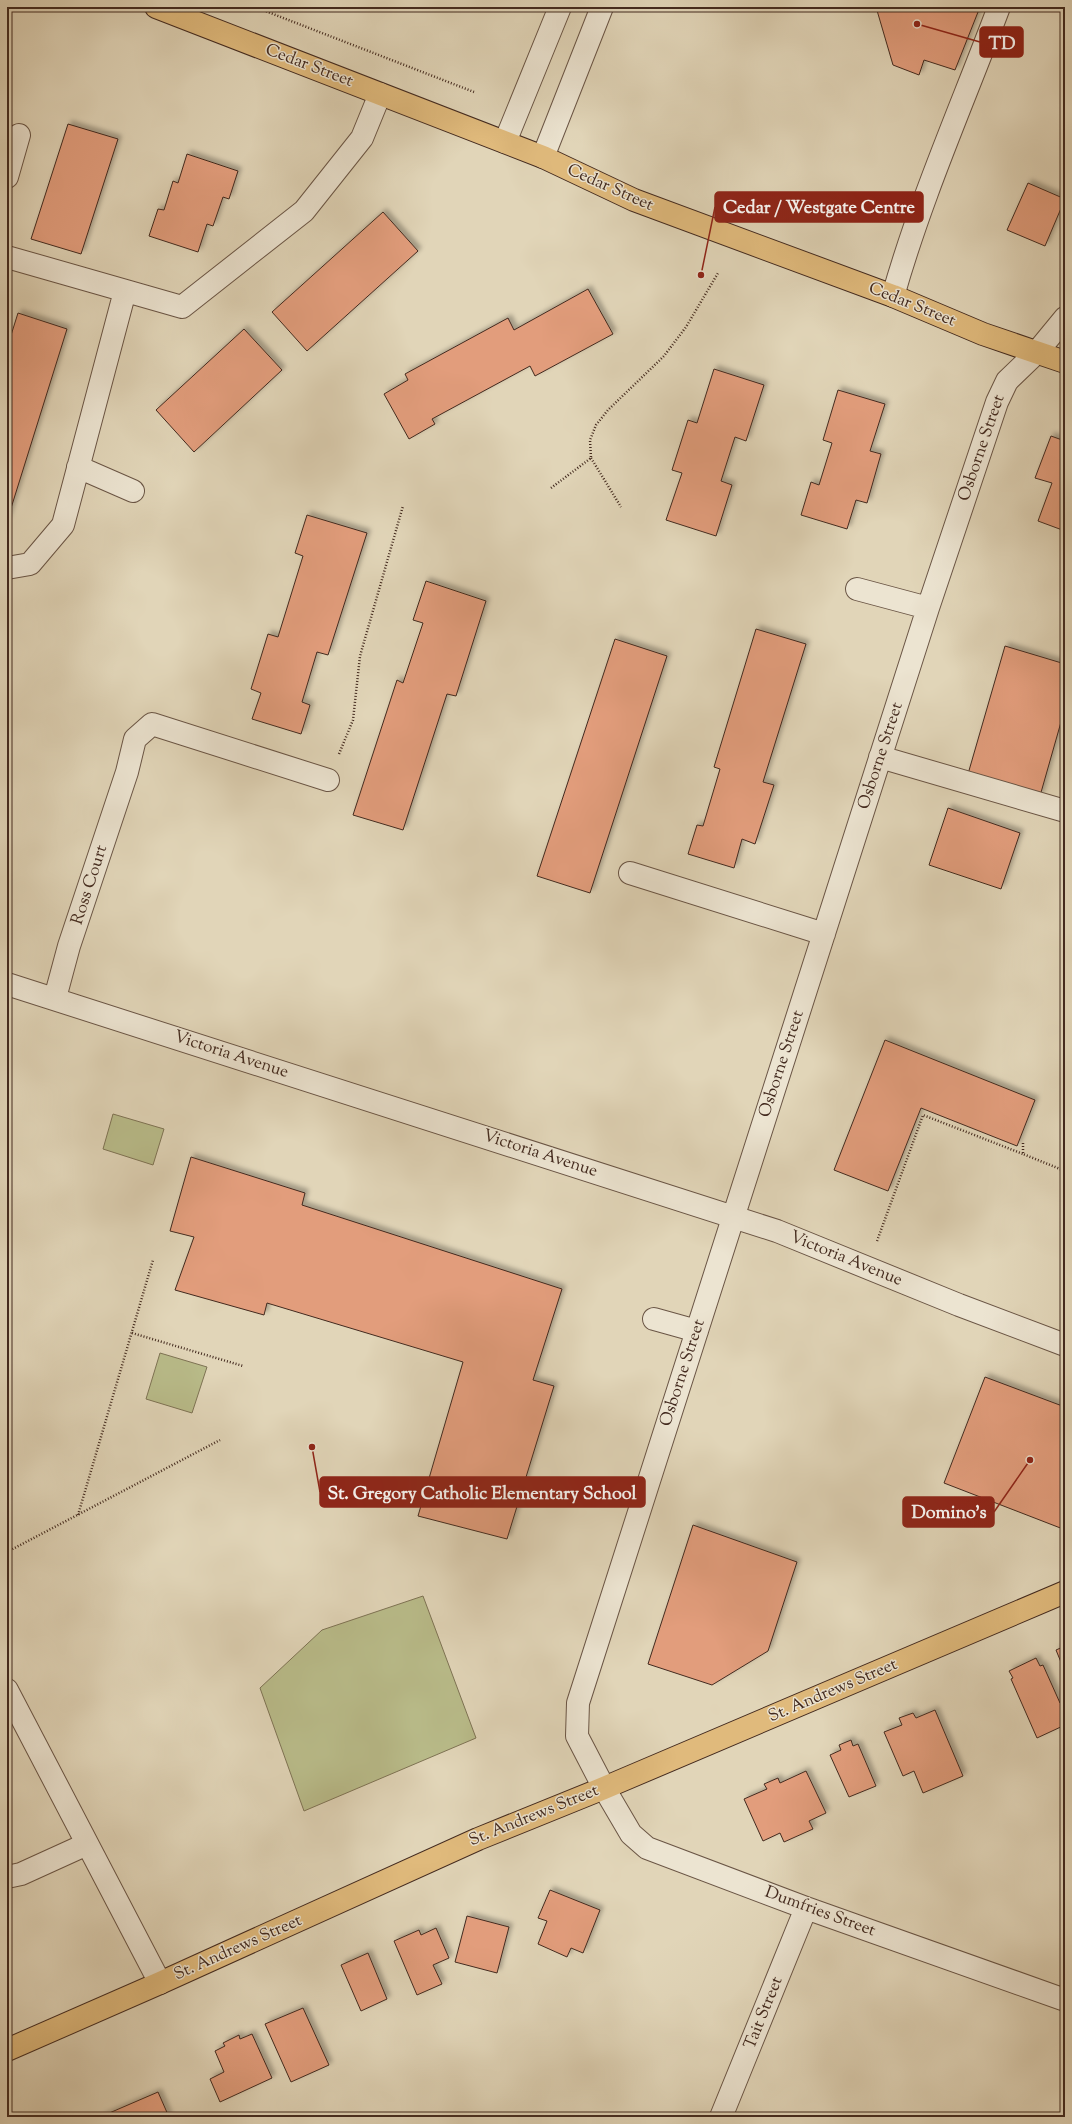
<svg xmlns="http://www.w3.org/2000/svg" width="1072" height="2124" font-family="'Sorts Mill Goudy',serif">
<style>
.green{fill:#b9bc8a;stroke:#7e7354}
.building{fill:#e29d7b;stroke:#432a1f;filter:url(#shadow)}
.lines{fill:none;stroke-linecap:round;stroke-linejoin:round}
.minor-casing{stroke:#6a5545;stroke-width:24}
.major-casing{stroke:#432a1f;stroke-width:24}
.path{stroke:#432a1f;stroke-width:2.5;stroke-dasharray:1 2;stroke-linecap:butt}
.minor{stroke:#ece4d1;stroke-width:22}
.major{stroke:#e0ba7c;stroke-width:22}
.labels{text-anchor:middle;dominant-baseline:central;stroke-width:3;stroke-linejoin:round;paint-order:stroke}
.street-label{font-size:17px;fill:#432a1f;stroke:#ece4d1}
.leader{fill:none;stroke:#8f2418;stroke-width:1.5}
.callout-dot{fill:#8f2418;stroke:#ece4d1;stroke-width:1.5}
.callout{fill:#8f2418;stroke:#8f2418;stroke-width:1.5}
.callout-label{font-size:18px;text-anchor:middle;font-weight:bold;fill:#fff}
</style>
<defs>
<filter id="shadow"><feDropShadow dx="3.5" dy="-3.5" stdDeviation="2" flood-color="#0004"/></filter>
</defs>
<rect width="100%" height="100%" fill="#e1d5b8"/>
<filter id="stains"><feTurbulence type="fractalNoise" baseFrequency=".005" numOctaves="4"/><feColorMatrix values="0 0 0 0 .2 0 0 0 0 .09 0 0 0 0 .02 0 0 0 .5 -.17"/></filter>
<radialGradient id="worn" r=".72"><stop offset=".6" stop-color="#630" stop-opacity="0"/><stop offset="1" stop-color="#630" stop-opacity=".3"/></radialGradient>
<path class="green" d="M113 1114 164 1129 153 1165 103 1149Z
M160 1353 207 1367 192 1413 146 1399Z
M423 1596 476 1738 304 1811 260 1688 322 1630Z"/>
<path class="building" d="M876 7H980L955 70 924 60 919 75 893 65Z
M68 124 118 139 81 254 31 239Z
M187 154 238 171 229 199 223 197 213 226 207 224 198 252 149 236 158 209 164 210 173 181 178 183Z
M1028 183 1065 199 1045 246 1007 230Z
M383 212 418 251 307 351 272 312Z
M588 289 613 334 535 376 530 366 432 419 435 424 409 439 384 394 408 380 405 374 508 318 514 330Z
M18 313 67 329 7 521V348Z
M244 329 282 370 194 452 156 410Z
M714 369 764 385 746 441 735 437 721 481 732 485 716 536 666 520 682 473 672 470 688 420 697 423Z
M838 390 885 404 870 451 881 454 867 503 856 500 847 529 801 515 811 482 819 485 832 443 823 440Z
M1051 436 1065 441V531L1038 521 1052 483 1035 478Z
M307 515 367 533 328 655 317 652 302 702 310 705 301 734 252 719 261 693 251 689 268 634 278 637 303 556 295 553Z
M426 581 486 601 456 696 447 694 403 830 353 815 397 680 403 683 423 623 413 620Z
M756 629 806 644 763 782 774 785 755 844 742 839 734 868 688 854 697 825 703 826 720 769 714 767Z
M615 639 667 656 590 893 537 876Z
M1005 646 1065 664V708L1040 796 968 774Z
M948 808 1020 833 1001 889 929 865Z
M885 1040 1035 1100 1017 1146 921 1108 888 1191 834 1170Z
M191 1157 305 1193 302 1205 562 1289 533 1380 554 1386 507 1539 418 1516 463 1362 267 1303 264 1315 175 1290 194 1237 170 1231Z
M985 1377 1065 1407V1528L1063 1529 944 1483Z
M693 1525 797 1562 768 1651 712 1685 648 1664Z
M1065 1646V1672L1056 1650Z
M1036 1658 1040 1666 1043 1665 1060 1703 1064 1701 1065 1704V1725L1037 1738 1011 1679 1013 1678 1009 1671Z
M935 1710 963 1776 923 1793 914 1771 903 1776 884 1732 902 1725 899 1718 913 1713 916 1718Z
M851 1740 853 1746 858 1744 876 1786 849 1797 830 1755 841 1750 839 1745Z
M806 1771 826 1813 809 1821 813 1829 784 1842 780 1833 763 1841 744 1799 767 1789 764 1784 778 1778 780 1783Z
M550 1890 600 1910 583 1953 571 1948 567 1957 538 1944 547 1921 538 1918Z
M467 1916 509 1927 497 1973 455 1962Z
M436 1928 449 1958 433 1965 442 1984 417 1995 394 1941 419 1930 421 1935Z
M368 1953 387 1999 361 2011 341 1965Z
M303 2008 329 2065 291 2082 265 2024Z
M252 2034 272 2078 220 2102 210 2079 224 2072 215 2051 225 2046 223 2043 239 2035 240 2039Z
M158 2092 169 2117H100Z"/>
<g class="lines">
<g class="minor-casing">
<path id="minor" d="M505 142 560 7
M543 157 602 7
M7 177 19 135
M7 257 182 307 304 211 362 138 380 94
M893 296C921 197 963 103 999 7
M1065 318 1037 352 1007 381 997 402 928 608 578 1703 577 1736 604 1788 631 1834 647 1848 806 1908 1065 2000
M78 467 133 491
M7 568 30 564 63 525 125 291
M857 589 928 608
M880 757 1065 811
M630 873 824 934
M7 984 777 1231 959 1305 1065 1345
M55 998 69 946 127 772 135 739 152 724 328 780
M654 1319 697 1331
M7 1690 160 1983
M7 1877 21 1874 87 1844
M721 2117 806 1908"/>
</g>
<g class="major-casing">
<path id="major" d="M156 7 543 157 634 200 893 296 983 334 1065 362
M7 2050 160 1983 478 1839 604 1788 1065 1592"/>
</g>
<path class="path" d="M255 7 474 92
M591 458 621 507
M551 488 591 458 590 440 596 425 608 410 664 356 686 327 718 273
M339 754 353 720 360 656 403 506
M1023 1143V1154L1065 1171
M1061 1170 1065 1181
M877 1241 923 1115 1023 1154
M132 1333 243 1366
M78 1515 153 1260
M7 1552 220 1440"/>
<use href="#minor" class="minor"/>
<use href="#major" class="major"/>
</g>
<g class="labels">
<g class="street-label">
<text transform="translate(309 66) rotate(21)">Cedar Street</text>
<text transform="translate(610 188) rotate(24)">Cedar Street</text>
<text transform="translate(912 305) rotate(22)">Cedar Street</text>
<text transform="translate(982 448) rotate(-71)">Osborne Street</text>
<text transform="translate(881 756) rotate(-72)">Osborne Street</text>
<text transform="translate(90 885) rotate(-72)">Ross Court</text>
<text transform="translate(231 1055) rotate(18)">Victoria Avenue</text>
<text transform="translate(782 1064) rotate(-72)">Osborne Street</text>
<text transform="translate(540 1154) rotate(18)">Victoria Avenue</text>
<text transform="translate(846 1259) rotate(22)">Victoria Avenue</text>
<text transform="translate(683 1373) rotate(-72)">Osborne Street</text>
<text transform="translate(833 1691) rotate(-23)">St. Andrews Street</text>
<text transform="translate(534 1816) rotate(-22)">St. Andrews Street</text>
<text transform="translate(820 1912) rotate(20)">Dumfries Street</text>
<text transform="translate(238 1948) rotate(-24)">St. Andrews Street</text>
<text transform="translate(764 2013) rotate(-68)">Tait Street</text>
</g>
</g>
<path class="leader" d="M917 24L980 42M701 275L715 207M312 1447L320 1492M1030 1460L994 1512"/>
<g class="callout-dot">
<circle cx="917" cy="24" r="4"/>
<circle cx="701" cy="275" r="4"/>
<circle cx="312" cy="1447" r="4"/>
<circle cx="1030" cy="1460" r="4"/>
</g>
<g class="callout">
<rect x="980" y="27" width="43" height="30" rx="4"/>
<rect x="715" y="192" width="208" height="30" rx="4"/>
<rect x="320" y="1477" width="325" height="30" rx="4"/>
<rect x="903" y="1497" width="91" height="30" rx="4"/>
</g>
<g class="callout-label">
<text x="1002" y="49">TD</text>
<text x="819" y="213">Cedar / Westgate Centre</text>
<text x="482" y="1499">St. Gregory Catholic Elementary School</text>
<text x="949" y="1518">Domino's</text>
</g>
<rect width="1072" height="2124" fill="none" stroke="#e1d5b8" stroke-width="24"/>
<rect x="8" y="8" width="1056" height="2108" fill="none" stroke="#432a1f" stroke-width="2"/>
<rect x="12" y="12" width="1048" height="2100" fill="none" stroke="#432a1f"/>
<rect width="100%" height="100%" filter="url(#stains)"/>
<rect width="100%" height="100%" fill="url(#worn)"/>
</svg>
